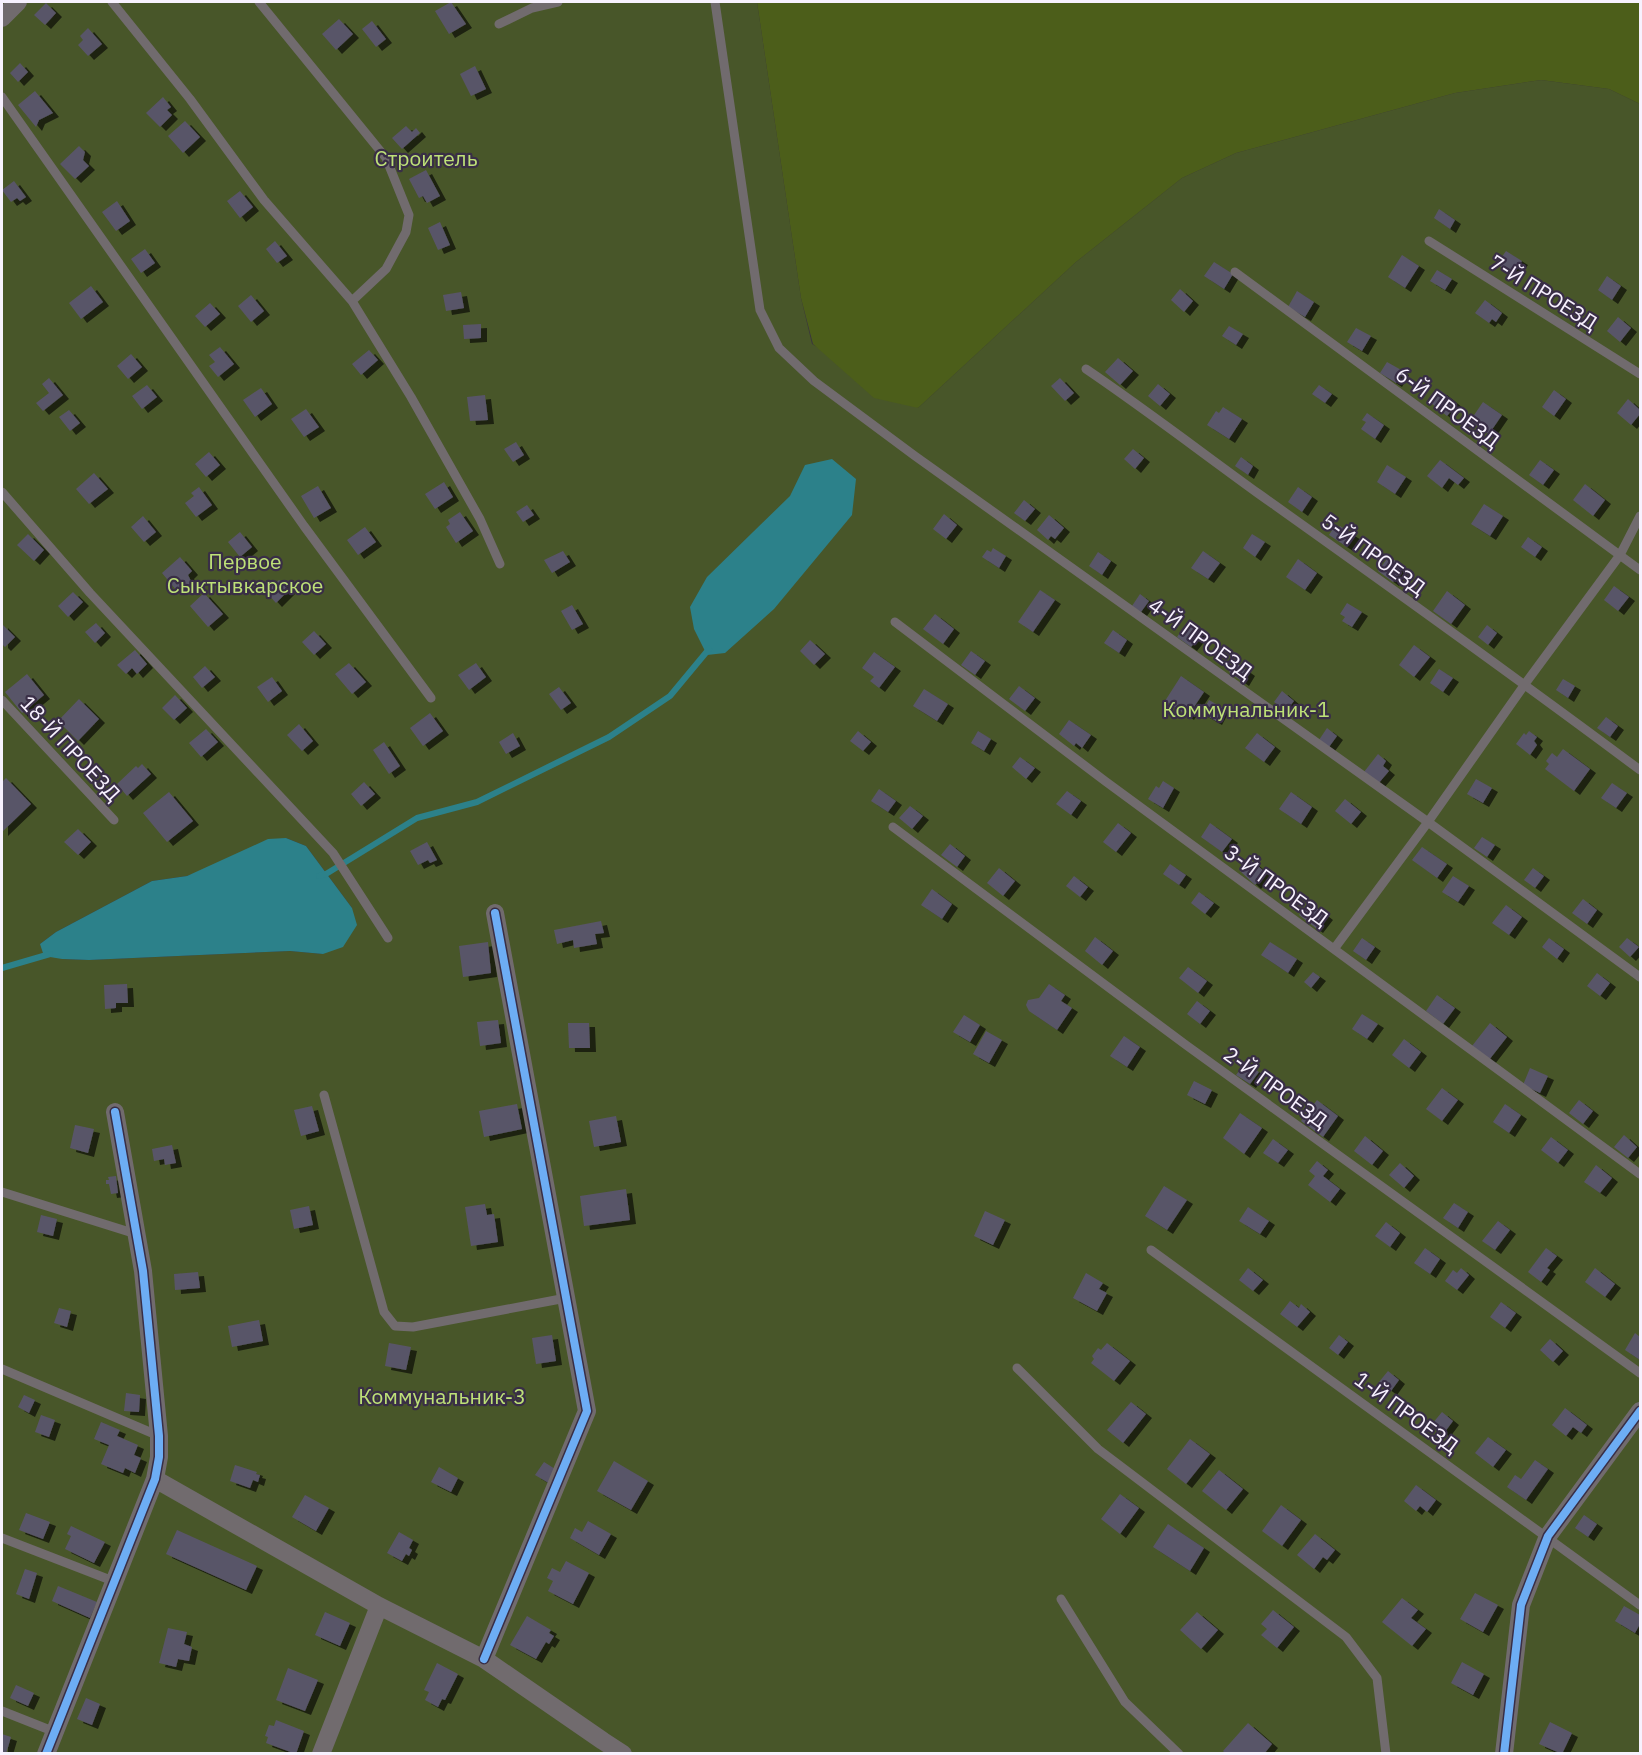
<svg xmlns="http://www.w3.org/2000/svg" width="1642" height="1755" font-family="'IBM Plex Sans',sans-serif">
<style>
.green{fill:#485629;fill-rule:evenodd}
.forest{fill:#4c5e1a}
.water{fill:#2c818a}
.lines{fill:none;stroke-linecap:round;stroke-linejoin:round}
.stream{stroke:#2c818a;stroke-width:6}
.building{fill:#595568;filter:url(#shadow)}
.lane{stroke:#716b6e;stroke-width:9}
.street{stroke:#716b6e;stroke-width:18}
.cycleway-casing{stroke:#392e46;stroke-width:11}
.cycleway{stroke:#6dadf4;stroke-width:8}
.labels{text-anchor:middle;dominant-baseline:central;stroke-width:4.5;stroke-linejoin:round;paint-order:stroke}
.park-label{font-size:21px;fill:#bee178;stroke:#392e46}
.street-label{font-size:21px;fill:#f7f1fe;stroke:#392e46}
</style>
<defs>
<filter id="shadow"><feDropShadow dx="6" dy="4" stdDeviation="0" flood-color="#0009"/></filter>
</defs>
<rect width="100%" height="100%" fill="#3a3440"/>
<path class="green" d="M2 2H757L801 298 812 344 918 408 1076 262 1182 178 1236 153 1455 93 1541 80 1609 89 1640 104V1753L2 1754ZM286 838 306 846 352 908 323 954 290 951 89 960 62 959 40 944 56 932 152 881 187 876Z"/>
<path class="forest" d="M757 2H1640V104L1609 89 1541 80 1455 93 1236 153 1182 178 1076 262 918 408 874 398 813 344 801 298Z"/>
<path class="water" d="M832 459 856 479 852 515 774 609 725 653 707 655 694 629 690 607 707 577 790 496 805 465Z
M286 838 306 846 352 908 357 925 343 947 323 954 290 951 89 960 62 959 44 956 40 944 56 932 152 881 187 876 268 839Z"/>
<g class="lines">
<path class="stream" d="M319 876 326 874 417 818 477 802 609 737 670 696 709 649
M2 968 50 954"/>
</g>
<path class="building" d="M451 2 466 24 449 34 435 11Z
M46 3 56 13 45 25 34 15Z
M339 19 353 34 336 50 322 34Z
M372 21 386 39 376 47 362 29Z
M88 28 102 44 88 56 78 45 83 40 80 36Z
M20 63 28 72 18 82 10 73Z
M475 66 486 89 471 96 460 74Z
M35 91 53 113 39 120 36 127 18 105Z
M163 97 171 107 167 110 172 115 160 127 146 113Z
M185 121 200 137 183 153 168 136Z
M406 126 412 132 416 128 420 133 402 149 392 138Z
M79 146 85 152 83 160 89 166 75 179 60 164Z
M426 170 440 196 427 203 423 196 419 198 409 179Z
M14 181 26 197 20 201 17 198 11 202 2 190Z
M240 191 253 207 240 218 227 201Z
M117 201 130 221 116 231 102 212Z
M1439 209 1455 220 1450 229 1434 218Z
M440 222 450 245 438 250 428 228Z
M275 241 287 256 277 263 266 249Z
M145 249 155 263 141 273 131 259Z
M1506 251 1522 261 1512 275 1497 264Z
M1402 255 1419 266 1405 288 1388 277Z
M1214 262 1233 274 1224 289 1204 276Z
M1437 270 1452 279 1445 290 1430 281Z
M1607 276 1621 286 1612 300 1598 290Z
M91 286 103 302 81 319 69 303Z
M1180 289 1193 301 1184 312 1171 300Z
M1297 291 1314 302 1305 317 1288 307Z
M461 292 464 308 446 311 443 295Z
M251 295 264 311 251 322 238 306Z
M1485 300 1502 313 1496 322 1492 319 1489 323 1475 313Z
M210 303 220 314 205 327 195 316Z
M1618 317 1631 328 1620 342 1607 331Z
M481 324V338L464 339 463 325Z
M1229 326 1243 334 1236 345 1222 336Z
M1356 328 1371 336 1362 351 1347 342Z
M220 347 234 364 218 377 209 366 215 362 209 355Z
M369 350 378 360 361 375 352 364Z
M131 354 142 367 128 379 117 366Z
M1118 358 1133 371 1120 385 1105 372Z
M1387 362 1403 371 1396 383 1380 373Z
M49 378 63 395 43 411 36 403 49 393 42 384Z
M1060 378 1074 393 1065 401 1051 386Z
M1158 384 1170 394 1160 406 1148 396Z
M147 385 157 397 142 409 132 396Z
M1319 385 1332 394 1325 403 1312 394Z
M261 388 272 404 255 417 243 400Z
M1554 390 1566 399 1554 416 1542 407Z
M1441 391 1457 404 1447 416 1431 403Z
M485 395 488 420 470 421 467 397Z
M1628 399 1640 410V414L1631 425 1617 413Z
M1483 402 1502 415 1489 434 1470 421Z
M1223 407 1242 419 1229 439 1207 425 1216 411 1219 413Z
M306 409 319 427 304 437 291 419Z
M69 410 80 423 70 431 59 417Z
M1367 413 1384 425 1375 439 1361 429 1366 422 1362 420Z
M516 442 524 455 513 462 504 449Z
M1133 449 1144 458 1135 469 1124 459Z
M209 452 220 465 206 477 195 464Z
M1241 457 1253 466 1248 475 1235 466Z
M1440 460 1464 478 1458 485 1449 478 1442 488 1427 476Z
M1540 460 1554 470 1543 485 1529 475Z
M1387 465 1406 477 1395 494 1377 482Z
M94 473 108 489 89 504 76 489Z
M444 482 453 497 435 509 425 494Z
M1585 484 1605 500 1593 516 1573 500Z
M318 486 331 508 314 518 301 496Z
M199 487 212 505 196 517 185 503 194 496 191 493Z
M1298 487 1312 497 1302 512 1288 502Z
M1024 500 1035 509 1025 521 1014 513Z
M1484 504 1503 516 1490 536 1471 524Z
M527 505 534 515 523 522 516 512Z
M460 512 473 531 456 543 446 527 450 524 448 520Z
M944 514 957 525 946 539 933 529Z
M1049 515 1064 528 1055 539 1051 536 1048 540 1037 530Z
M143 516 156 532 144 542 131 527Z
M1340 526 1355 536 1347 547 1329 535 1334 527 1338 530Z
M365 527 376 542 358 555 347 540Z
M240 532 252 547 240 557 228 542Z
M28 534 44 550 34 561 17 545Z
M1252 534 1265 542 1255 557 1243 548Z
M1528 537 1542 547 1535 557 1521 547Z
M993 548 1006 556 999 568 982 557 987 550 991 552Z
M563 551 570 562 552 573 544 560Z
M1203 551 1220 563 1208 579 1191 568Z
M1098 552 1111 561 1102 575 1089 566Z
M1389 556 1404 567 1393 582 1378 571Z
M180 557 192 571 188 575 192 583 186 589 183 586 177 591 162 573Z
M1298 559 1317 573 1305 590 1286 577Z
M279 580 289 590 276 603 266 592Z
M1614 586 1629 597 1618 611 1604 600Z
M1040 590 1055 600 1033 632 1018 622Z
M1447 591 1465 605 1451 624 1433 611Z
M73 592 83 602 68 617 58 606Z
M204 593 223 614 208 627 190 606Z
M1140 594 1149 601 1141 612 1132 606Z
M1347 603 1362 612 1352 627 1342 621 1345 617 1340 614Z
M572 605 583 624 572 630 561 611Z
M935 614 954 629 943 644 923 629Z
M1189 620 1204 631 1191 647 1177 637Z
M96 623 105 633 95 643 85 632Z
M2 624 15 637 5 647 2 644Z
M1487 625 1497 633 1488 645 1478 637Z
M1113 630 1127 640 1119 653 1104 643Z
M314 631 326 644 314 655 302 642Z
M810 640 825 654 814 665 800 651Z
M1414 645 1430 657 1414 677 1399 665Z
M135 650 147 664 137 674 132 668 126 674 117 665Z
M971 651 985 661 975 675 961 665Z
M874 652 895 667 879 688 870 681 874 677 862 668Z
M1235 662 1249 672 1243 682 1229 672Z
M349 663 366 682 352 694 335 674Z
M476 663 486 677 469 690 458 675Z
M205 666 215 677 202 688 193 677Z
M1439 669 1453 678 1443 692 1430 683Z
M27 674 44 695 22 713 5 692Z
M1181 676 1204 692 1188 716 1165 701Z
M272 677 282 691 268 702 257 687Z
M1563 679 1575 686 1568 698 1556 690Z
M1019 686 1035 698 1025 711 1009 699Z
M559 687 571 703 561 710 549 694Z
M924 689 948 704 937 721 913 706Z
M1282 691 1294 701 1286 711 1274 702Z
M175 695 187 708 174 720 162 708Z
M79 699 99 719 78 741 58 721Z
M1209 700 1223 708 1216 721 1202 713Z
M430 713 443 731 423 746 410 728Z
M1606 717 1618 726 1610 737 1597 728Z
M1069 720 1091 735 1082 748 1076 743 1074 746 1059 734Z
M299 724 313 741 302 751 287 735Z
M1327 728 1337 736 1329 747 1319 740Z
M206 729 218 742 201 757 189 743Z
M858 731 871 742 863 751 850 741Z
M978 731 991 739 984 751 971 743Z
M1529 731 1537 737 1534 741 1537 745 1530 755 1516 744 1524 733 1526 735Z
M513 733 520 746 506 754 499 742Z
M1257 733 1275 747 1264 762 1245 748Z
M384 742 400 766 389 774 373 750Z
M1563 749 1590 769 1574 791 1545 769 1549 764 1546 761 1552 753 1557 757Z
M1378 754 1386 761 1383 766 1389 771 1378 784 1364 772Z
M1020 757 1035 768 1026 779 1012 767Z
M142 764 151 774 127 796 117 784 136 766 138 768Z
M6 778 31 804 2 832V782Z
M1476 779 1492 788 1483 803 1467 794Z
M1163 781 1174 788 1163 808 1148 799 1156 786 1159 788Z
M364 782 375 794 361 806 351 794Z
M1612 783 1627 793 1616 808 1601 798Z
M879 789 896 801 888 812 871 801Z
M1067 791 1081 801 1071 815 1056 804Z
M169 792 193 821 167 842 143 813Z
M1291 792 1312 807 1301 824 1279 809Z
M1345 799 1361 812 1351 824 1335 811Z
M910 806 923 816 912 829 899 818Z
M1118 823 1131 833 1116 852 1103 842Z
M1210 823 1232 839 1222 852 1201 837Z
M78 829 91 842 78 855 64 842Z
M1482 837 1495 845 1487 857 1474 848Z
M427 842 437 860 430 863 428 860 418 865 410 851Z
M950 844 965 856 957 867 941 855Z
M1422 847 1447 864 1437 878 1412 860Z
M1250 859 1266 873 1255 885 1240 871Z
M1170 864 1186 875 1179 885 1163 874Z
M999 868 1015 881 1003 896 987 883Z
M1533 868 1544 876 1535 888 1524 880Z
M1074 876 1088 887 1080 897 1066 886Z
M1453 876 1469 886 1458 902 1442 892Z
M932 889 952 904 942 919 921 905Z
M1199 892 1214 903 1205 914 1191 903Z
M1583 899 1597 910 1587 924 1572 913Z
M1309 902 1327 916 1317 929 1299 915Z
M1506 905 1522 917 1509 935 1492 923Z
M601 921 604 933 595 934 597 944 574 948 573 940 557 944 554 930Z
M1095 937 1113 951 1102 965 1085 951Z
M1362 938 1375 947 1366 960 1353 951Z
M1549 938 1564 949 1557 959 1542 947Z
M1627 938 1639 947 1630 957 1619 947Z
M488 942 491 973 463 977 459 946Z
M1270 942 1297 959 1288 973 1261 955Z
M1188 967 1207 981 1198 993 1179 978Z
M1313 972 1320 977 1311 988 1304 982Z
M1597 973 1610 983 1600 996 1587 986Z
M127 984 128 1003H116V1008L105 1009 104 985Z
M1049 984 1065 995 1061 1001 1072 1008 1057 1030 1029 1011 1026 1005 1028 1000 1039 998Z
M1437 995 1455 1008 1443 1024 1426 1011Z
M1197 1001 1210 1011 1200 1024 1187 1014Z
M1362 1014 1378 1024 1367 1039 1352 1029Z
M964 1015 980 1025 970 1042 953 1032Z
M498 1020 501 1043 480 1046 477 1022Z
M568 1023H589L590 1048H569Z
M1490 1023 1507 1037 1489 1060 1472 1046Z
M986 1031 1002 1040 989 1063 973 1054Z
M1124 1036 1140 1047 1127 1067 1110 1056Z
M1404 1039 1421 1052 1409 1068 1392 1055Z
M1245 1063 1259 1072 1250 1084 1236 1075Z
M1530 1068 1548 1076 1540 1093 1523 1085Z
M1194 1081 1212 1090 1205 1104 1187 1095Z
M1442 1088 1458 1100 1442 1121 1426 1109Z
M1317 1100 1338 1116 1323 1137 1301 1121Z
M1579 1100 1593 1111 1583 1124 1569 1113Z
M517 1104 522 1129 484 1137 479 1111Z
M1505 1104 1521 1115 1509 1133 1493 1122Z
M312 1106 319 1131 301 1136 294 1110Z
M1240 1113 1262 1128 1244 1154 1223 1138Z
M616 1116 621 1142 594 1147 589 1121Z
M75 1125 94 1129 88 1153 70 1148Z
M1624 1135 1637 1147 1628 1158 1614 1147Z
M1365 1136 1383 1151 1372 1165 1354 1151Z
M1551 1137 1568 1150 1558 1163 1541 1150Z
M1273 1139 1288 1150 1278 1163 1263 1153Z
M172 1145 176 1163 165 1165 164 1159 154 1161 152 1149Z
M1317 1161 1328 1170 1323 1176 1340 1189 1330 1202 1308 1185 1315 1176 1309 1171Z
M1400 1163 1414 1176 1404 1188 1389 1175Z
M1596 1165 1612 1178 1600 1193 1584 1182Z
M116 1176 118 1193 111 1194 109 1184H106V1180H109L108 1177Z
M1164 1186 1187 1200 1167 1230 1145 1216Z
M626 1189 630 1220 584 1226 580 1196Z
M1454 1203 1468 1212 1458 1228 1443 1218Z
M485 1204 487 1215 494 1214 498 1242 471 1246 465 1207Z
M309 1206 313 1225 294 1229 290 1210Z
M1248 1207 1269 1221 1260 1234 1239 1221Z
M985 1211 1005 1220 993 1245 974 1236Z
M41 1215 57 1219 53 1236 37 1232Z
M1498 1221 1510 1230 1495 1250 1482 1241Z
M1386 1222 1400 1233 1390 1247 1375 1236Z
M1425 1248 1440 1259 1430 1274 1414 1263Z
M1546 1248 1557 1256 1547 1268 1550 1270 1541 1282 1528 1272Z
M1248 1268 1263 1280 1253 1291 1239 1280Z
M1461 1268 1469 1275 1457 1290 1445 1281 1453 1270 1457 1273Z
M1595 1268 1615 1284 1605 1297 1585 1282Z
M198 1272 200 1288 175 1290 174 1274Z
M1086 1273 1103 1283 1099 1289 1107 1293 1097 1311 1073 1298Z
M1290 1301 1299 1308 1301 1304 1310 1312 1297 1327 1280 1314Z
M1501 1302 1516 1313 1505 1328 1490 1317Z
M59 1308 71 1311 67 1327 54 1323Z
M259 1320 263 1341 232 1347 228 1326Z
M1635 1333 1640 1337V1360L1625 1350Z
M552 1335 556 1361 536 1364 532 1338Z
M1339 1335 1348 1342 1338 1355 1329 1348Z
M1550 1339 1563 1351 1553 1362 1540 1350Z
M389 1343 411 1347 406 1370 385 1366Z
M1107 1343 1130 1361 1114 1381 1091 1363 1094 1359 1092 1356 1098 1348 1101 1350Z
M1388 1371 1399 1380 1391 1391 1379 1382Z
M126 1393 140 1395 139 1412 124 1411Z
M24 1395 35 1400 29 1413 18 1407Z
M1131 1402 1146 1414 1123 1443 1107 1430Z
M1565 1408 1587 1425 1581 1433 1573 1427 1566 1436 1552 1425Z
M1442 1412 1453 1421 1444 1433 1432 1424Z
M41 1415 55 1420 49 1437 35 1432Z
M101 1422 120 1430 117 1436 138 1445 134 1455 141 1458 135 1473 125 1468 123 1473 101 1464 109 1445 94 1439Z
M1488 1437 1506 1450 1493 1467 1475 1453Z
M1190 1439 1210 1454 1186 1484 1167 1469Z
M1535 1460 1548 1469 1526 1500 1507 1487 1515 1475 1521 1479Z
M614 1461 648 1481 631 1510 597 1491Z
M544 1462 560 1472 552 1485 535 1475Z
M235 1465 257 1472 256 1474 260 1475 258 1482 253 1480 250 1488 230 1481Z
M439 1467 458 1478 451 1492 431 1482Z
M1219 1470 1243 1489 1226 1510 1202 1491Z
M1416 1485 1436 1500 1427 1512 1420 1506 1416 1511 1404 1501Z
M1120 1494 1139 1508 1120 1534 1101 1519Z
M305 1495 329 1508 316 1531 292 1517Z
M1281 1505 1301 1520 1282 1546 1262 1531Z
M26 1513 50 1522 43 1539 19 1530Z
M1584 1515 1597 1524 1588 1537 1575 1528Z
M588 1521 611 1534 599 1555 570 1538 575 1528 582 1532Z
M1168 1524 1204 1548 1190 1571 1153 1547Z
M71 1526 105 1542 94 1563 65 1549 71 1536 67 1534Z
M177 1530 257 1566 246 1590 166 1554Z
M399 1532 413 1540 409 1548 412 1550 409 1556 406 1554 402 1561 387 1553Z
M1315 1534 1335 1550 1327 1560 1323 1557 1314 1569 1297 1555Z
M566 1561 589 1573 573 1604 548 1591 553 1581 547 1578 552 1568 560 1572Z
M25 1569 37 1573 29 1599 16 1594Z
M58 1586 97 1602 90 1618 52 1601Z
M1475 1593 1498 1605 1483 1632 1460 1619Z
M1402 1598 1418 1610 1411 1618 1426 1629 1412 1646 1382 1622Z
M1624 1606 1640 1615V1624L1635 1633 1615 1621Z
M1273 1610 1294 1627 1277 1648 1261 1635 1267 1629 1261 1624Z
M325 1612 350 1623 340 1646 315 1635Z
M1197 1612 1218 1630 1201 1649 1180 1630Z
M527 1616 551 1630 549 1633 554 1636 549 1644 546 1642 536 1659 510 1645Z
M168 1628 187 1632 184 1644 192 1647 189 1661 178 1659 176 1667 159 1663Z
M1462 1662 1484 1674 1473 1695 1451 1683Z
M437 1663 458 1674 445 1700 442 1699 438 1707 425 1700 429 1692 424 1690Z
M288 1668 318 1680 305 1711 276 1700Z
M16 1685 34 1693 28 1706 10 1698Z
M86 1698 100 1704 92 1725 77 1719Z
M276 1720 304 1731 296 1754 266 1743 268 1737 265 1736 269 1725 274 1726Z
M1550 1722 1572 1733 1562 1754 1539 1744Z
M1248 1723 1272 1744 1264 1754H1226L1223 1751Z
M2 1734 11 1737 6 1754 2 1752Z"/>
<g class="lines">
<path class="lane" d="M112 2 190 99 264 200 352 301 411 397 480 519 500 564
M259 2 386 158 409 215 406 232 386 269 352 301
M715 2 760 310 779 348 814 381 915 456 1428 822 1640 977
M499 24 532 8 558 2
M2 97 304 526 431 698
M1429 241 1640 374
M1235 272 1640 570
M1086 369C1145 409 1201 452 1259 494 1387 585 1514 676 1640 770
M2 492 90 593 333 853 388 938
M895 622 1105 781 1640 1174
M2 700 114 820
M893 827 1186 1045 1640 1373
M1334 949 1428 822 1525 684 1620 555 1640 516
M324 1095 384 1312 395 1326 413 1327 566 1298
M2 1192 136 1234
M1151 1250 1640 1605
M1017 1368 1098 1449 1346 1637 1377 1678 1386 1754
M2 1369 159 1436
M2 1538 113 1581
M1061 1599 1125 1702 1179 1754
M2 1711 55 1732"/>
<path class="street" d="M2 18 18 2
M155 1479 379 1606 484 1659 603 1741 623 1754
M484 1659 587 1411 495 913
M46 1754 155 1479 159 1457V1436L143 1271 115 1112
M321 1754 379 1606
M1504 1754 1521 1605 1548 1536 1640 1411"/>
<g class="cycleway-casing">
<path id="cycleway" d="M484 1659 587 1411 495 913
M46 1754 155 1479 159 1457V1436L143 1271 115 1112
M1504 1754 1521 1605 1548 1536 1640 1411"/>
</g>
<use href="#cycleway" class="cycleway"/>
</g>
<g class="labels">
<g class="park-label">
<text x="426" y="158">Строитель</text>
<text x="245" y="561">Первое<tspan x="245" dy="24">Сыктывкарское</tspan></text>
<text x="1246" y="709">Коммунальник-1</text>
<text x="442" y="1396">Коммунальник-3</text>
</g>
<g class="street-label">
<text transform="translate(1544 292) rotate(32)">7-Й ПРОЕЗД</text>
<text transform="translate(1448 407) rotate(36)">6-Й ПРОЕЗД</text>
<text transform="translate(1374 554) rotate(36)">5-Й ПРОЕЗД</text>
<text transform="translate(1201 638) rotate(36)">4-Й ПРОЕЗД</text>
<text transform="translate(71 748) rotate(47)">18-Й ПРОЕЗД</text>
<text transform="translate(1277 885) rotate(36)">3-Й ПРОЕЗД</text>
<text transform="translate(1276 1087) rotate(36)">2-Й ПРОЕЗД</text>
<text transform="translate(1407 1412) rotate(36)">1-Й ПРОЕЗД</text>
</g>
</g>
<rect width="1642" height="1755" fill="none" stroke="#f7f1fe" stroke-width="6"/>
</svg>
